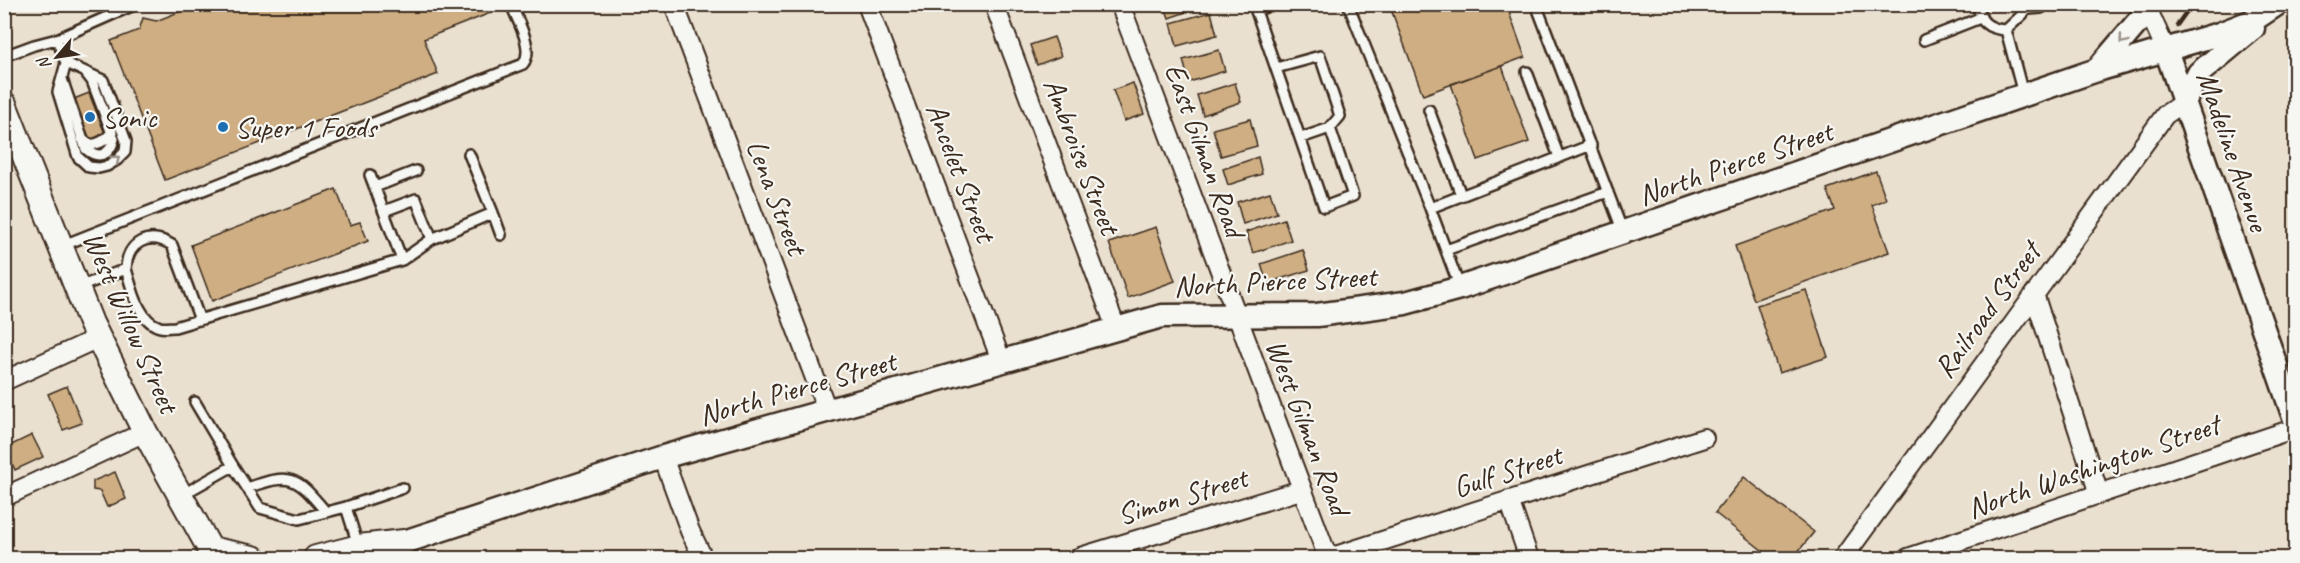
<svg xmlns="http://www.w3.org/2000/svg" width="2300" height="563" font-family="Caveat,sans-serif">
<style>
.building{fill:#ceae82;stroke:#3b2a1e;stroke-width:1.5}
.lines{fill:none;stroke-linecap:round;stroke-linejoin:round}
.service-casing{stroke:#3b2a1e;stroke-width:14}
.minor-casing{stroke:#3b2a1e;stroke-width:22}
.tertiary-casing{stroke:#3b2a1e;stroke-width:27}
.secondary-casing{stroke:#3b2a1e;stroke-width:28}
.service{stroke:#f6f6f2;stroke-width:9}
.minor{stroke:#f6f6f2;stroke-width:18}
.tertiary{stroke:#f6f6f2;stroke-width:22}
.secondary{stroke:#f6f6f2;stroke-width:24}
.rail{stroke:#3b2a1e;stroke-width:4.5}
.oneway{stroke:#989088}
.poi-dot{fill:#1f6fb2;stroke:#f6f6f2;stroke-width:2}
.labels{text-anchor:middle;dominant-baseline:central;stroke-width:4.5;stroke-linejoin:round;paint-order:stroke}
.poi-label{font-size:30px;fill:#3b2a1e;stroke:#f6f6f2;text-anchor:start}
.street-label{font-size:30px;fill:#3b2a1e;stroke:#f6f6f2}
</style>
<rect width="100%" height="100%" fill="#eae0d0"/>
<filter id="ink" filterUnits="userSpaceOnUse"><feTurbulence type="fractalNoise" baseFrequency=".0167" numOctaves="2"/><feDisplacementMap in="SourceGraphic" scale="12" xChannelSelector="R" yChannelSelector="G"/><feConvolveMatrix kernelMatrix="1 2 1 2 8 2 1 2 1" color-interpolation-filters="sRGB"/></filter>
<g filter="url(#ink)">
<path class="building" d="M199 4H490L493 12 424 39 438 74 165 180 111 41 139 30 143 18 156 21Z
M1164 4H1202L1203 6 1169 18Z
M1389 4H1506L1525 57 1423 95Z
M1211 12 1217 35 1177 46 1171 23Z
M1054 37 1061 56 1037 65 1030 45Z
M1219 50 1225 71 1189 82 1183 60Z
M1502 66 1529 142 1478 160 1451 84Z
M1133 83 1144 114 1124 121 1113 90Z
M1235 83 1241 102 1203 115 1197 95Z
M89 93 106 136 91 142 74 99Z
M1250 119 1257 146 1221 156 1213 129Z
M1258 157 1262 174 1228 185 1223 169Z
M1876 171 1886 199 1872 205 1889 252 1754 300 1735 246 1835 210 1827 189Z
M336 189 350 225 360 222 368 241 212 301 191 245Z
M1270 192 1277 213 1243 224 1237 202Z
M1284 219 1291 240 1253 253 1246 232Z
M1156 227 1175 281 1128 298 1109 243Z
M1303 250 1309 270 1267 283 1261 264Z
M1806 290 1828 357 1779 373 1757 305Z
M67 386 82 423 63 430 48 394Z
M32 435 43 457 15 470 5 448Z
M115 472 126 499 107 507 100 491 93 490V481Z
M1744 477 1814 532 1793 558H1772L1715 513Z"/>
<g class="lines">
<g class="service-casing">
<path id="service" d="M1272 4 1256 11 1324 207 1353 196 1330 128 1301 138
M1348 4 1430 208 1460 288
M1536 4 1623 232
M1979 4C1978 23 1990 29 2006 30L2023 14 2019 4
M2029 9 2041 8 2046 4
M2006 30 2023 94
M57 39 66 63 58 92 78 157 89 167 99 168 107 166 117 160 125 152 126 141 103 80 66 63
M1924 40 1980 18
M4 56 34 45 57 39 136 4
M1276 68 1320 56 1340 116 1330 128
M1527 72 1559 157
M62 79 86 149C99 160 110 155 114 139L92 81 85 72
M1429 110 1461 195
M82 139 90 145C100 144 107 140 112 131
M469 154 493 213
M375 187 416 171
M1430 208 1591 145
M384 211 416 199 432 239
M61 246 523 64C535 49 517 20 511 4
M1446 250 1608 192
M402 260 432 239 493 213 501 235
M126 269C127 242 149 231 172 245L200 320
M79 287 126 269C132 288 138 321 160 327 164 328 170 327 175 327L402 260 370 175
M195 402 233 466 260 508 299 519 346 507 358 545
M247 488C293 472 296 477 326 512
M180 496 233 466
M346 507 403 488"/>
</g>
<g class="minor-casing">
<path id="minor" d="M674 4 827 410
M867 4 1001 360
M994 4 1116 328
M1120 4 1328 558
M2153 4 2148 10 2166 50
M2034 294 2099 494
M4 381 98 338
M663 457 690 531 703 558
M4 497 145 432
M1509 500 1529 558
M1080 557 1301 490
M1329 558 1704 438
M1843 558 2165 115 2184 102
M1908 558 2296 428"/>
</g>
<g class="tertiary-casing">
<path id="tertiary" d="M2166 50 2296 423
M2097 70 2148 10
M2184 102 2199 73 2253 28
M371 558 404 542 663 457 1162 316 1317 315 1405 303 1460 288 2097 70 2219 34 2250 22 2277 4"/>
</g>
<g class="secondary-casing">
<path id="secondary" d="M4 104 91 323 145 432 215 558
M209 549 253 558
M316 558 359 547 404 542"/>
</g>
<use href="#service" class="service"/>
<use href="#minor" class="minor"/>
<use href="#tertiary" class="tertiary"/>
<use href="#secondary" class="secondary"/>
<path class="rail" d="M2177 25 2192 4"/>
</g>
<defs><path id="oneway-chevron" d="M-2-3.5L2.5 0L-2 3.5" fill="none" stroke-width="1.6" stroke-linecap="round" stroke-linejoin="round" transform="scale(1.5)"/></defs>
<g class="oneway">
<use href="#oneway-chevron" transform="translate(2123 40) rotate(130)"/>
<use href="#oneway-chevron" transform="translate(116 159) rotate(-39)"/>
</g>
</g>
<g class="poi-dot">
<circle cx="90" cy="117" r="6"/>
<circle cx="223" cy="127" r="6"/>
</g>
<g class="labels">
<g class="poi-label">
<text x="102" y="117">Sonic</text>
<text x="235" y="127">Super 1 Foods</text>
</g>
<g class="street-label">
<text transform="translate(1205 150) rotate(70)">East Gilman Road</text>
<text transform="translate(2233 151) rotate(71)">Madeline Avenue</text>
<text transform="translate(1082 156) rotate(69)">Ambroise Street</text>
<text transform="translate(1735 163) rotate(-19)">North Pierce Street</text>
<text transform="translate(961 172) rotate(69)">Ancelet Street</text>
<text transform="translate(777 197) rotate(69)">Lena Street</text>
<text transform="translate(1275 281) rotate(-3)">North Pierce Street</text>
<text transform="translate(1987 310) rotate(-54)">Railroad Street</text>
<text transform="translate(131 322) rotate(66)">West Willow Street</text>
<text transform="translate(797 388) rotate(-16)">North Pierce Street</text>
<text transform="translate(1308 427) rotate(69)">West Gilman Road</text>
<text transform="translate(2093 466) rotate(-19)">North Washington Street</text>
<text transform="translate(1507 471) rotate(-18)">Gulf Street</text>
<text transform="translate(1182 496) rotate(-17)">Simon Street</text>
</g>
</g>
<rect width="2300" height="563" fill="none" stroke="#f6f6f2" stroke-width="24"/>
<rect x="12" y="12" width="2276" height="539" fill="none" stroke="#3b2a1e" stroke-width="2" filter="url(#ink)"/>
<g transform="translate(57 57) rotate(241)" stroke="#f6f6f2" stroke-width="4.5" paint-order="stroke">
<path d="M0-4.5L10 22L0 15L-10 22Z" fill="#3b2a1e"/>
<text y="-9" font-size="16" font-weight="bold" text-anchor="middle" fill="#3b2a1e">N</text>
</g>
</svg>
